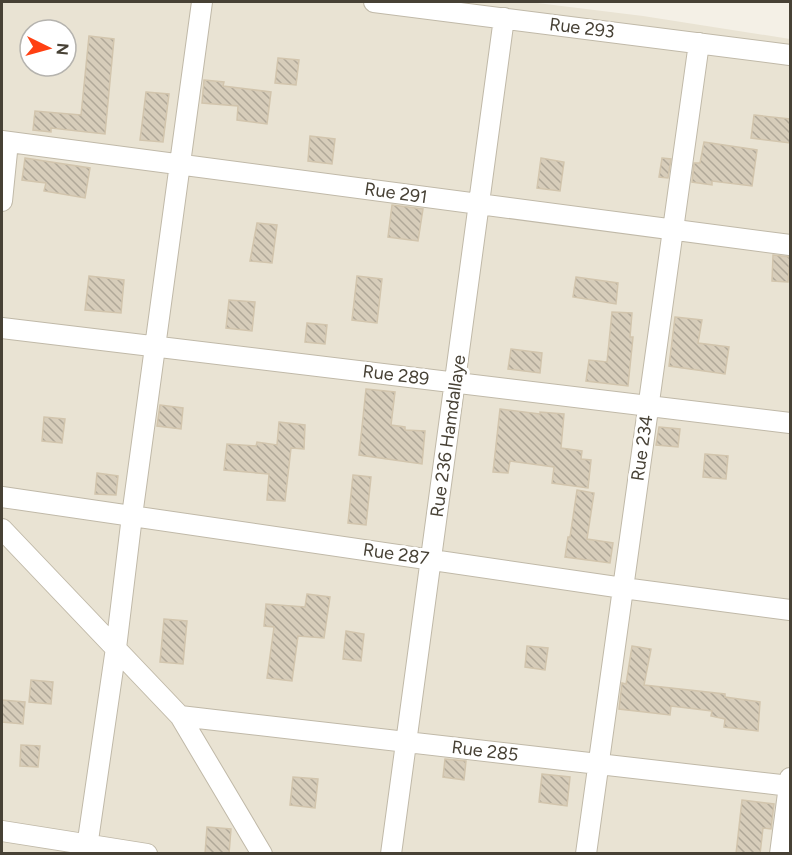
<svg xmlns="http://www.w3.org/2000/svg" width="792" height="855" font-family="Figtree,sans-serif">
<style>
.residential{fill:#e9e3d3;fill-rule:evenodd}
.building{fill:url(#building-back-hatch);stroke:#d2c5ad;stroke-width:1.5}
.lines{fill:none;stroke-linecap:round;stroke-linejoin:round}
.minor-casing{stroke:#c0b9a8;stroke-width:22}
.minor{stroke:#fff;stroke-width:20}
.labels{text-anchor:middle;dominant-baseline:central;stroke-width:6;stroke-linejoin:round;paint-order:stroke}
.street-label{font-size:18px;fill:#474135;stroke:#fff}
</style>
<defs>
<pattern id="building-back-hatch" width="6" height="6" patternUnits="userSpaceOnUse" patternTransform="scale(1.5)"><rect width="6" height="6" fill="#d7cdba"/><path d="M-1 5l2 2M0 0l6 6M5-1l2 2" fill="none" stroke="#b0a898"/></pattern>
</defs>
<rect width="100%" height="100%" fill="#f4f0e6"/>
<path class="residential" d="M2 2H529L643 16 790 39V853L2 854ZM30 30H66V66H30Z"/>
<path class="building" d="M89 36 114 39 105 134 51 128V132L33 130 35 111 81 115Z
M278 58 299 60 296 85 275 83Z
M204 80 224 82 223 86 271 92 267 124 237 120 238 106 202 103Z
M146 92 169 94 163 142 140 140Z
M754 115 790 119V143L751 138Z
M310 136 335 139 332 164 308 161Z
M704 142 757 150 752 186 712 181V185L692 182 694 163H700Z
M25 158 90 168 85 198 44 191 46 183 22 180Z
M541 158 564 162 560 191 537 188Z
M662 158 671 159 668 178 659 177Z
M392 205 423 209 418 241 388 237Z
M257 223 277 225 272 263 250 261Z
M773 255 790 257 788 282 772 281Z
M89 276 124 280 121 313 85 310Z
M357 276 382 279 377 323 352 320Z
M576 277 618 283 616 304 573 297Z
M229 300 255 302 252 331 226 328Z
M612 312 632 313 630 337H633L628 386 586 381 589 360 607 362Z
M675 317 702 320 698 343 729 347 725 374 669 366Z
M307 323 327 325 325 344 305 342Z
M511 349 542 353 540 373 508 369Z
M366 389 395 392 391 425 405 427V430L425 431 422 464 359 455Z
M160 405 183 408 181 429 157 426Z
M500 409 540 414V412L564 414 561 448 582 451 581 459 591 460 588 488 552 483 554 467 510 461 508 473 493 472Z
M44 417 65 419 62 443 42 441Z
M279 422 305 425 304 449 291 448 285 501 267 500 269 474 224 470 227 444 256 446 257 442 277 445Z
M659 427 680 429 678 447 656 445Z
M705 454 728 456 726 479 703 477Z
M97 473 118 476 116 495 95 494Z
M353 475 371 477 366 525 348 523Z
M577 490 594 493 587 539 613 543 610 563 565 557 568 537H570Z
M307 594 330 597 324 638 298 636 292 681 267 678 274 627 264 626 266 604 305 607Z
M164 619 187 621 183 664 160 662Z
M346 631 364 634 361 661 343 659Z
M527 646 548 648 545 670 525 667Z
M632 646 651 649 644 685 725 694V697L760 702 758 731 724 727 725 719 711 716 712 711 671 706 670 715 619 709 622 683 626 684Z
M31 680 53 682 51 704 29 702Z
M2 700 25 702 23 724 2 722Z
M21 745 40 746 38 767 20 766Z
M445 759 466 761 464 780 443 777Z
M542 774 570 777 567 806 539 802Z
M293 777 318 779 315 808 290 805Z
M742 800 774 804 771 829 763 828 760 854H736Z
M207 827 231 829 229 854H205Z"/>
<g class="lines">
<g class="minor-casing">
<path id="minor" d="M374 2 790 55
M2 141 790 245
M2 201 8 142
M2 328 790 423
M2 497 623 588 790 610
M2 529 180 716 262 854
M180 716 790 786
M2 831 147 854
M86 854 116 648 132 516 202 2
M391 854 504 18
M586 854 699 43
M780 854 790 778"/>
</g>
<use href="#minor" class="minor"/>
</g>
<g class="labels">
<g class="street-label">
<text transform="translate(582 28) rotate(7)">Rue 293</text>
<text transform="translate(396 193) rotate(8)">Rue 291</text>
<text transform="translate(396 375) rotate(7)">Rue 289</text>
<text transform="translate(448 436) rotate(-82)">Rue 236 Hamdallaye</text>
<text transform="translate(642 448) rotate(-82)">Rue 234</text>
<text transform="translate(396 554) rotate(8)">Rue 287</text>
<text transform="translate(485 751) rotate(7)">Rue 285</text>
</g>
</g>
<rect width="792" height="855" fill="none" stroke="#474135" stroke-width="6"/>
<g transform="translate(48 48) rotate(95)"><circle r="28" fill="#ffffff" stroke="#b5b3ae" stroke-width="1.5"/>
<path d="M0-4.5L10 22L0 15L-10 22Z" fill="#ff4012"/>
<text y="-9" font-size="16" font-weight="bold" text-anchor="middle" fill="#474135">N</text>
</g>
</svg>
